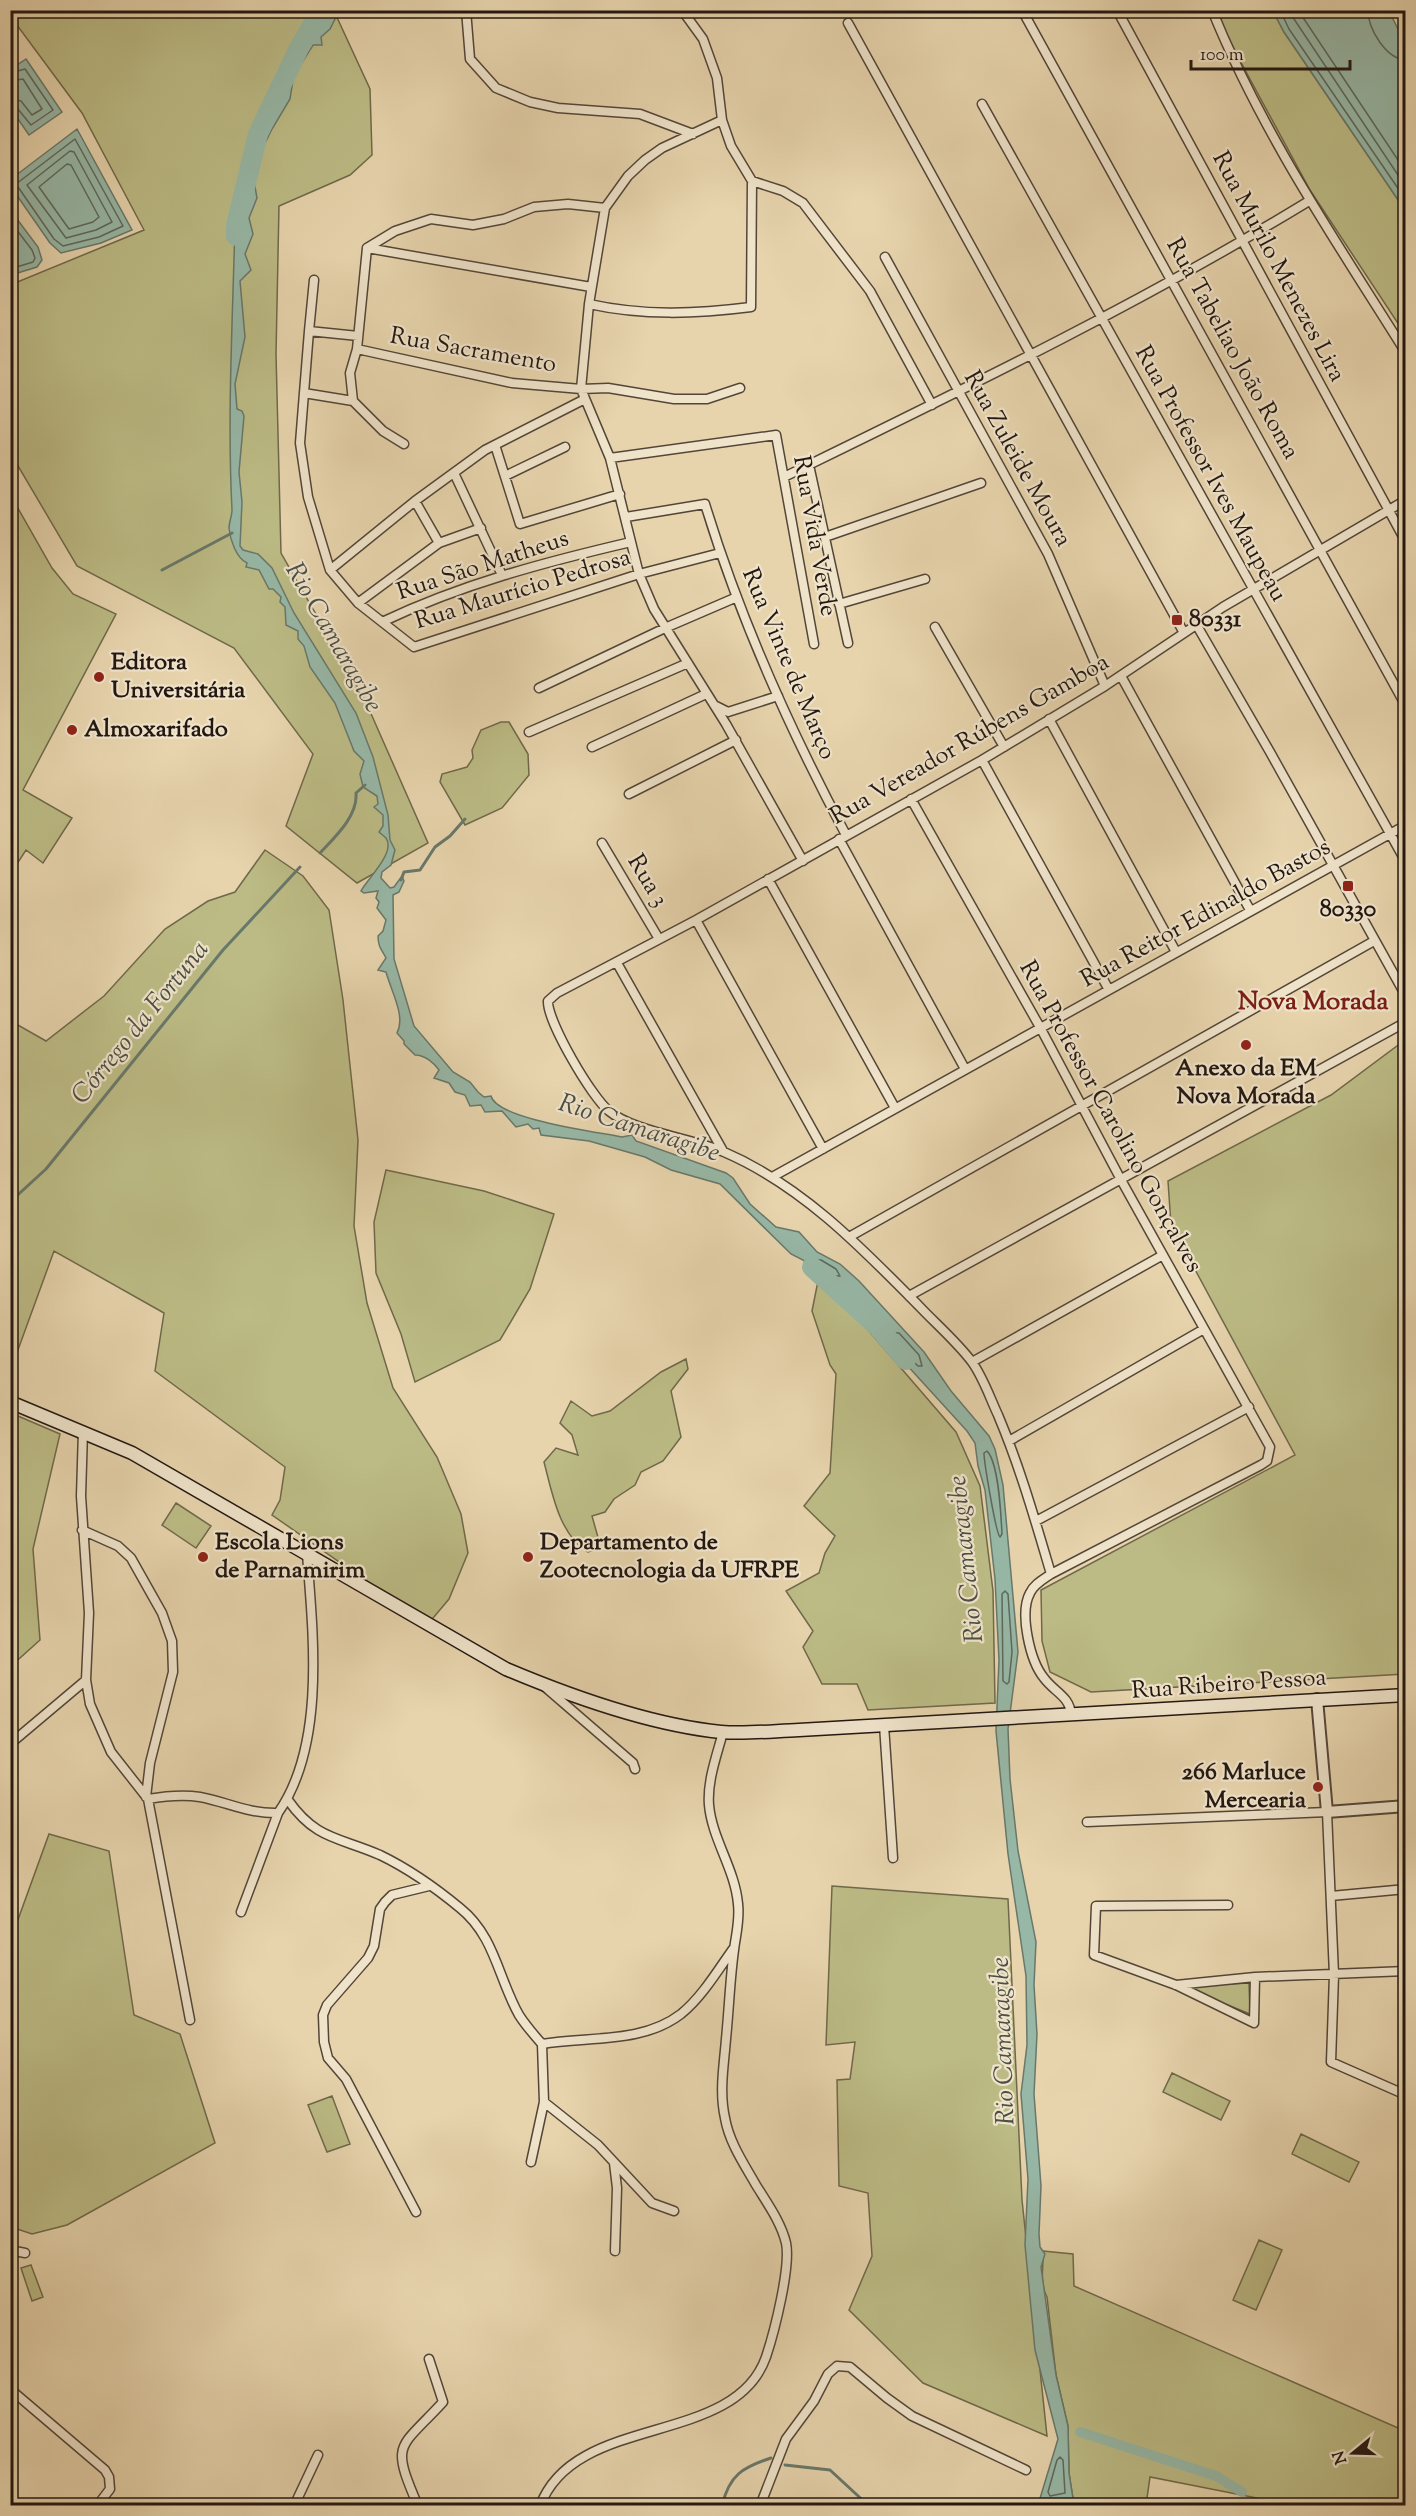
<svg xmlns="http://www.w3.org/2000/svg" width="1416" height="2516" font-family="'Sorts Mill Goudy',serif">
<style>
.green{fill:#bcbb85;stroke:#6f694b;stroke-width:1.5}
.water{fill:#97b8a7;stroke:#68786b;stroke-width:1.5}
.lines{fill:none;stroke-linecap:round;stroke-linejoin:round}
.shore{stroke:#5c685c;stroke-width:1.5}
.stream{stroke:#68786b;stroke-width:3}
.canal{stroke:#97b8a7;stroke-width:10}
.river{stroke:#97b8a7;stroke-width:20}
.minor-casing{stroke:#534638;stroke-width:11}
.tertiary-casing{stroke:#534638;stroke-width:14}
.secondary-casing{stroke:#221711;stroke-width:15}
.minor{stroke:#efe3ca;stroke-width:8}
.tertiary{stroke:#efe3ca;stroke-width:10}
.secondary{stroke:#efe3ca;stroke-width:12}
.poi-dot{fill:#8f2418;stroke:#efe3ca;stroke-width:2}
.labels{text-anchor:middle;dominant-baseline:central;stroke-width:4.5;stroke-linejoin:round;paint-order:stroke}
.street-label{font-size:24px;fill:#221711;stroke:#efe3ca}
.poi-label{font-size:24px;font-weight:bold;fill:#221711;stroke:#efe3ca;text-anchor:start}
.water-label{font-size:26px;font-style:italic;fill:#4b4f46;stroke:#efe3ca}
.neighbourhood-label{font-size:26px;font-weight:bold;fill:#7a1f14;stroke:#efe3ca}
</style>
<rect width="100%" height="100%" fill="#e7d4ad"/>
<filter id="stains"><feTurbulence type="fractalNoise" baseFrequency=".00333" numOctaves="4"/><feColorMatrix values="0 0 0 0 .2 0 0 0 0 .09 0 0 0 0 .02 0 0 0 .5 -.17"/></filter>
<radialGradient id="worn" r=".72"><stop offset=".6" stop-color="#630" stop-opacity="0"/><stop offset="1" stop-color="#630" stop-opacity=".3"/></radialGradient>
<path class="green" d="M11 11H334L370 89 372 155 350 175 279 206 276 354 281 553 365 700 428 843 357 883 286 826 313 754 234 648 77 566 11 454 10 285 144 230 82 113 11 17Z
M1217 11H1273L1284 32 1405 210V334L1310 190 1225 33Z
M11 496 52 568 73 594 116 614 23 790 72 818 43 863 26 850 11 873Z
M501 722H509L528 754 529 775 502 808 465 825 440 782 442 774 467 767 473 758 472 750 481 730Z
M265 850 303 876 329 910 343 1000 358 1140 354 1226 367 1303 393 1388 437 1457 461 1514 468 1553 449 1599 428 1624 272 1515 280 1500 285 1467 155 1371 164 1313 54 1251 11 1369V1021L46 1041 104 996 165 929 208 901 235 892Z
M1405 1040V1674L1091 1692 1050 1672 1042 1641 1041 1590 1295 1455 1171 1225 1168 1181 1331 1095Z
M386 1170 484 1191 554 1214 530 1289 500 1340 415 1382 401 1334 376 1273 374 1222Z
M818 1281 857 1317 956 1432 980 1486 993 1591 995 1703 868 1710 857 1684H822L803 1647 813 1631 786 1591 819 1573 825 1553 835 1536 804 1506 830 1473 836 1374 830 1365 812 1311Z
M686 1359 688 1369 671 1391 681 1437 663 1461 641 1472 635 1485 614 1499 605 1512 592 1516 601 1548 588 1552C559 1535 552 1492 544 1462L556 1448 578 1455 572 1435 560 1423 571 1401 592 1416 610 1411 661 1372Z
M11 1413 60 1434 33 1549 40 1640 11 1666Z
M176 1503 211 1526 196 1548 162 1525Z
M49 1834 109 1851 134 2015 180 2034 215 2143 67 2225 32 2234 11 2227V1939Z
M832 1886 1008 1899 1022 2200 1047 2436 923 2383 849 2310 872 2256 868 2193 839 2186 837 2080 850 2079 855 2042 826 2045Z
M1249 1983 1250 2014 1188 1989 1190 1986Z
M1172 2073 1230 2101 1221 2120 1163 2092Z
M332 2096 350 2144 327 2152 308 2105Z
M1301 2134 1359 2162 1349 2182 1292 2154Z
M1259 2240 1282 2250 1256 2310 1233 2300Z
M1043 2251 1073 2254 1074 2286 1405 2431V2505H1292L1150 2477 1146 2505H1074L1069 2473 1068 2426 1056 2375 1047 2297C1039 2283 1044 2265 1043 2251Z
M31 2265 43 2297 32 2301 21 2268Z"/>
<path class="water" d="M325 11H339L330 29 321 37 322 45H313L298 69 295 67 290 99 272 129 252 170 257 198 249 218 253 234 245 254 251 270 240 281 245 337 235 384 237 409 242 411 244 416 239 472 242 502 240 546 243 550 258 554 272 568 294 613 356 713 373 757 388 815 390 840 395 850 391 865 382 872 381 878 390 888 394 887 402 876 404 881 399 892 393 895 394 959 414 1026 453 1072 470 1082 478 1092 484 1097 491 1096C496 1119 598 1132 622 1137L632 1135 636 1141 726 1173 733 1178 750 1204 776 1227 799 1232 817 1252 840 1264 859 1281 924 1352 951 1391 989 1436 995 1449 1003 1485 1018 1652 1008 1729 1010 1779 1018 1851 1036 1942 1034 1985 1037 2034 1034 2094 1041 2186 1039 2234 1040 2247 1045 2254 1041 2267 1056 2375 1068 2426 1069 2473 1074 2505H1064L1057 2500 1049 2505H1038L1058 2439 1035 2350 1025 2245 1028 2179 1021 2094 1027 2045 1026 1976 1008 1854 996 1731 999 1660 995 1579 985 1490 978 1466 975 1443 967 1431 895 1352 870 1308 848 1289 834 1282 830 1285 803 1260 791 1254 720 1184 671 1170 645 1157 589 1141 541 1135 539 1128 533 1129 528 1124 516 1127 502 1111 485 1112 481 1105 470 1106 465 1095 455 1092 449 1083 434 1078 439 1070C434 1063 425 1055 415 1055L404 1044V1041L397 1033C406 1016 391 991 386 972L378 970 386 958C382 950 378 947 378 936L383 931 386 920 377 908 379 902 376 898 378 891 364 893 361 891C367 879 396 853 386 838 384 836 381 834 379 832L383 826V815L374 807 378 804 377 796 363 787 360 774 364 761 354 751 335 703 310 667 304 646 298 639V631L286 625 285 607 280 602 281 597 273 589H269L259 570 246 567 247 563C236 558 230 539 229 528 229 522 232 516 232 510 227 414 233 316 235 220L236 212 250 203C256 180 233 167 258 146L295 52 316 28Z
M1273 11H1389L1405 43V210L1284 32Z
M26 59 62 112 29 135 11 109V69Z
M77 129 132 230 101 243 61 253 50 243 11 187V179Z
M11 211 38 247 42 260 37 267 11 275Z"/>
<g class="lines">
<path class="shore" d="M1280 10 1289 29 1406 200
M1288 10 1406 187
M1298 10 1406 172
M1368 10C1368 29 1386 59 1406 60
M10 73 25 69 53 110 31 125 17 108 10 106
M10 81 23 79 42 109 32 115 21 101 10 99
M75 139 123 226 99 237 63 246 54 239 16 184Z
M70 151 74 152 112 222 96 230 66 238 27 185Z
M67 164 71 165 99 217 93 222 69 229 39 187Z
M10 221 32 250 35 258 33 262 10 269
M821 1260 836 1269 840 1276H829L816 1264 817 1260Z
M895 1333H899L919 1355 922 1366H918L900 1349Z
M987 1451C999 1463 1001 1516 1002 1534L1000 1537C996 1534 984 1462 984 1453Z
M1005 1591 1008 1594 1012 1652 1009 1682 1007 1684 1003 1681 1002 1594Z
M1060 2457 1063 2460 1065 2493 1050 2496 1048 2492 1057 2460Z"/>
<path class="stream" d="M162 570 232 533
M320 853C335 837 358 816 356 793L365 785
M401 880 404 872 420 870 435 847 450 836 465 819
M10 1202 46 1169 223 950 300 867
M785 2465 830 2470 869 2506
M722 2506C729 2475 743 2467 771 2458"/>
<path class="canal" d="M1080 2432 1216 2476 1242 2492"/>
<path class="river" d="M236 236V225L258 134 299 48 321 10
M812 1267 878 1327 906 1360"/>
<g class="minor-casing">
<path id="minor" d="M466 10 470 59 496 88 530 102 558 108 640 114 693 134
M682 10 703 39 717 78 722 120 731 146 752 181 783 191 803 203 870 291 932 405
M1022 10 1406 706
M1117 10 1406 542
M1212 10C1262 133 1336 241 1406 353
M848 23 1184 633
M982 104 1406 862
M722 120 662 148 645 160 628 176 605 208 589 304 581 389 610 458 639 574 654 609 726 724 803 861
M367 248 395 231 431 219 473 225 504 219 534 207 568 204 605 208
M367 248 591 287
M367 248 357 349 350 373 353 401 383 431 404 444
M885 257 1048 554 1105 686
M589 304C643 316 696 314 751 307L752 181
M309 331 314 280
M357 349 512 383 581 389 608 388 674 399H707L740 388
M304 393 309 331 358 336
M353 401 304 393 300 443 308 497 330 570 358 603 414 647 639 574 720 553
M495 445 520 524 620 494
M610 458 776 435 814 644
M809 465 848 643
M454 473 502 575
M505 476 565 447
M784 477C962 390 1140 304 1309 201
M626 517 705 504C740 619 790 730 846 835
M825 537 981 483
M439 543 481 528
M330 570 415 501 485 450 585 399
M358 603 439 543 415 501
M839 604 925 579
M382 622C462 584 545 562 631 542
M1196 624 1270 752 1406 996
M935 627 1004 747
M1121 676 1250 910
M539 688 665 628 737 597
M716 706 728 712 778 696
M1049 719 1176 952
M529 732 688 663
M592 747 706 694
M982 760 1109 990
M629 794 736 740
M911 799 1041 1029 1120 1178 1270 1447 1267 1461 1261 1465 1051 1574C1044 1579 1034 1584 1030 1593 1019 1613 1030 1661 1044 1678 1054 1692 1070 1696 1071 1715
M839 839 965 1069
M602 843 659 939
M768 879 895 1108
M696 920 823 1149
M617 963 723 1151
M774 1176 1406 825
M849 1237 1374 941
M909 1296 1406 1022
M972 1362 1163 1255
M83 1431 81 1496 89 1613 86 1680 90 1704 111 1752 148 1799 190 2020
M1009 1441 1204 1329
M1036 1521 1249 1407
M82 1530 118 1546 131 1558 162 1613 172 1641 173 1672 150 1763 146 1797
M1051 1574C1035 1520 1020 1467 998 1415 990 1398 983 1377 972 1362 957 1342 936 1324 919 1306 861 1247 801 1185 724 1152 692 1138 634 1132 609 1111 592 1098 547 1021 548 1001L557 993 696 920 982 760 1105 686 1223 607 1406 500
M545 1687 633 1763 635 1769
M884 1725 893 1858
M10 1744 86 1680
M148 1799C165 1796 182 1794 200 1797 227 1802 249 1814 278 1813 326 1745 313 1633 307 1554
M288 1800C316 1840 339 1837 380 1855 407 1868 437 1889 460 1908 495 1936 498 1978 519 2015 526 2026 534 2035 542 2044
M1087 1822 1327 1812 1334 1975 1331 2062 1406 2095
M1331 1896 1406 1889
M1228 1905 1096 1906 1094 1955 1176 1985 1254 2023 1255 1977
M241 1912 278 1813
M1176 1985 1255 1977 1406 1971
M542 2044C588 2036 642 2044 681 2014 702 1997 718 1970 733 1949
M544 2102 598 2145 652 2203 674 2211
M531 2162 544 2102 542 2044
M614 2163 617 2188 615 2251
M416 2212 346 2079 328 2058 324 2042 323 2015 327 2005 368 1958 374 1946 380 1909 385 1902 392 1895 429 1886
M10 2250 25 2253
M10 2389 105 2470 109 2477 110 2489 97 2506
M294 2506 318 2455
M418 2506C390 2441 399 2450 443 2402L429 2359
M540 2506C575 2412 734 2448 766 2357 774 2333 791 2267 786 2243 781 2222 767 2203 756 2185 744 2164 729 2142 725 2118 719 2091 724 2065 726 2039 729 2009 730 1979 734 1950 736 1934 740 1920 738 1904 735 1869 712 1839 709 1805 707 1781 717 1755 723 1732
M760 2506 786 2439 814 2401 828 2374 837 2366 850 2367 887 2398 912 2416 1026 2470"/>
</g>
<g class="tertiary-casing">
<path id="tertiary" d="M1317 1699 1327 1812 1406 1806"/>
</g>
<g class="secondary-casing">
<path id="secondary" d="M10 1402 132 1453 506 1669C570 1696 651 1725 721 1732 746 1734 773 1731 799 1730L1406 1695"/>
</g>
<use href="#minor" class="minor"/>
<use href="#tertiary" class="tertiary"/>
<use href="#secondary" class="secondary"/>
</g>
<g class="poi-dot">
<rect x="1171" y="614" width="12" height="12" rx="3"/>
<circle cx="99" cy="677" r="6"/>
<circle cx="72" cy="730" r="6"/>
<rect x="1342" y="880" width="12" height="12" rx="3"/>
<circle cx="1246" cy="1045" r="6"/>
<circle cx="203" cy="1557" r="6"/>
<circle cx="528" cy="1557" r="6"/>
<circle cx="1318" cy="1787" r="6"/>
</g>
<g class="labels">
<g class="street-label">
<text transform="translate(1278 267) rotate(62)">Rua Murilo Menezes Lira</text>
<text transform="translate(1232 349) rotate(61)">Rua Tabeliao João Roma</text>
<text transform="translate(473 351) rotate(10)">Rua Sacramento</text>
<text transform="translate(1017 459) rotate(61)">Rua Zuleide Moura</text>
<text transform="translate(1210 474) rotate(61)">Rua Professor Ives Maupeau</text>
<text transform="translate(814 536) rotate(80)">Rua Vida Verde</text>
<text transform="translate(483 566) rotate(-18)">Rua São Matheus</text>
<text transform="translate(523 590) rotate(-17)">Rua Maurício Pedrosa</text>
<text transform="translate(788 664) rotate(67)">Rua Vinte de Março</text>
<text transform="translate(970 740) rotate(-30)">Rua Vereador Rúbens Gamboa</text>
<text transform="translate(647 881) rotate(59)">Rua 3</text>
<text transform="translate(1206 914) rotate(-29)">Rua Reitor Edinaldo Bastos</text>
<text transform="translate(1110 1117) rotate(61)">Rua Professor Carolino Gonçalves</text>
<text transform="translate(1229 1685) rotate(-4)">Rua Ribeiro Pessoa</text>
</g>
<g class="poi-label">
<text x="1189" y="620">80331</text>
<text x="111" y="663">Editora<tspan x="111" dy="28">Universitária</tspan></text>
<text x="84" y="730">Almoxarifado</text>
<text x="1348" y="910" text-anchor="middle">80330</text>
<text x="1246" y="1069" text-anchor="middle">Anexo da EM<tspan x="1246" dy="28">Nova Morada</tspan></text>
<text x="215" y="1543">Escola Lions<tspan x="215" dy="28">de Parnamirim</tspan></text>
<text x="540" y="1543">Departamento de<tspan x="540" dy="28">Zootecnologia da UFRPE</tspan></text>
<text x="1306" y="1773" text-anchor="end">266 Marluce<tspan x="1306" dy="28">Mercearia</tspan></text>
</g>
<g class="water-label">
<text transform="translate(333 638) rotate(60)">Rio Camaragibe</text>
<text transform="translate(141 1023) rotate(-51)">Córrego da Fortuna</text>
<text transform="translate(639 1129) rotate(18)">Rio Camaragibe</text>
<text transform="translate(967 1559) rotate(-96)">Rio Camaragibe</text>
<text transform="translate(1004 2041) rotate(-92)">Rio Camaragibe</text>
</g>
<g class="neighbourhood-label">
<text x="1313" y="1002">Nova Morada</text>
</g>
</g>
<rect width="1416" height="2516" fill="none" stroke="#e7d4ad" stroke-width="36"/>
<rect x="12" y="12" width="1392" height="2492" fill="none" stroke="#221711" stroke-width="3"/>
<rect x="18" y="18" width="1380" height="2480" fill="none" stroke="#221711" stroke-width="1.5"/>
<g transform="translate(1353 2453) rotate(251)" stroke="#efe3ca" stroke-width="4.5" paint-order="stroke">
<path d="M0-4.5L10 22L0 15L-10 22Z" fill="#221711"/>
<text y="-9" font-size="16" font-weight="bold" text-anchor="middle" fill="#221711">N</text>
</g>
<path d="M1191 60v9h159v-9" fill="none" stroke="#221711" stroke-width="3"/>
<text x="1200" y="60" font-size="18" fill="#221711" stroke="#efe3ca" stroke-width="4.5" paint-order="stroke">100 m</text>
<rect width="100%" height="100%" filter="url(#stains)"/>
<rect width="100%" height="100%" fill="url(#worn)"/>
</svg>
